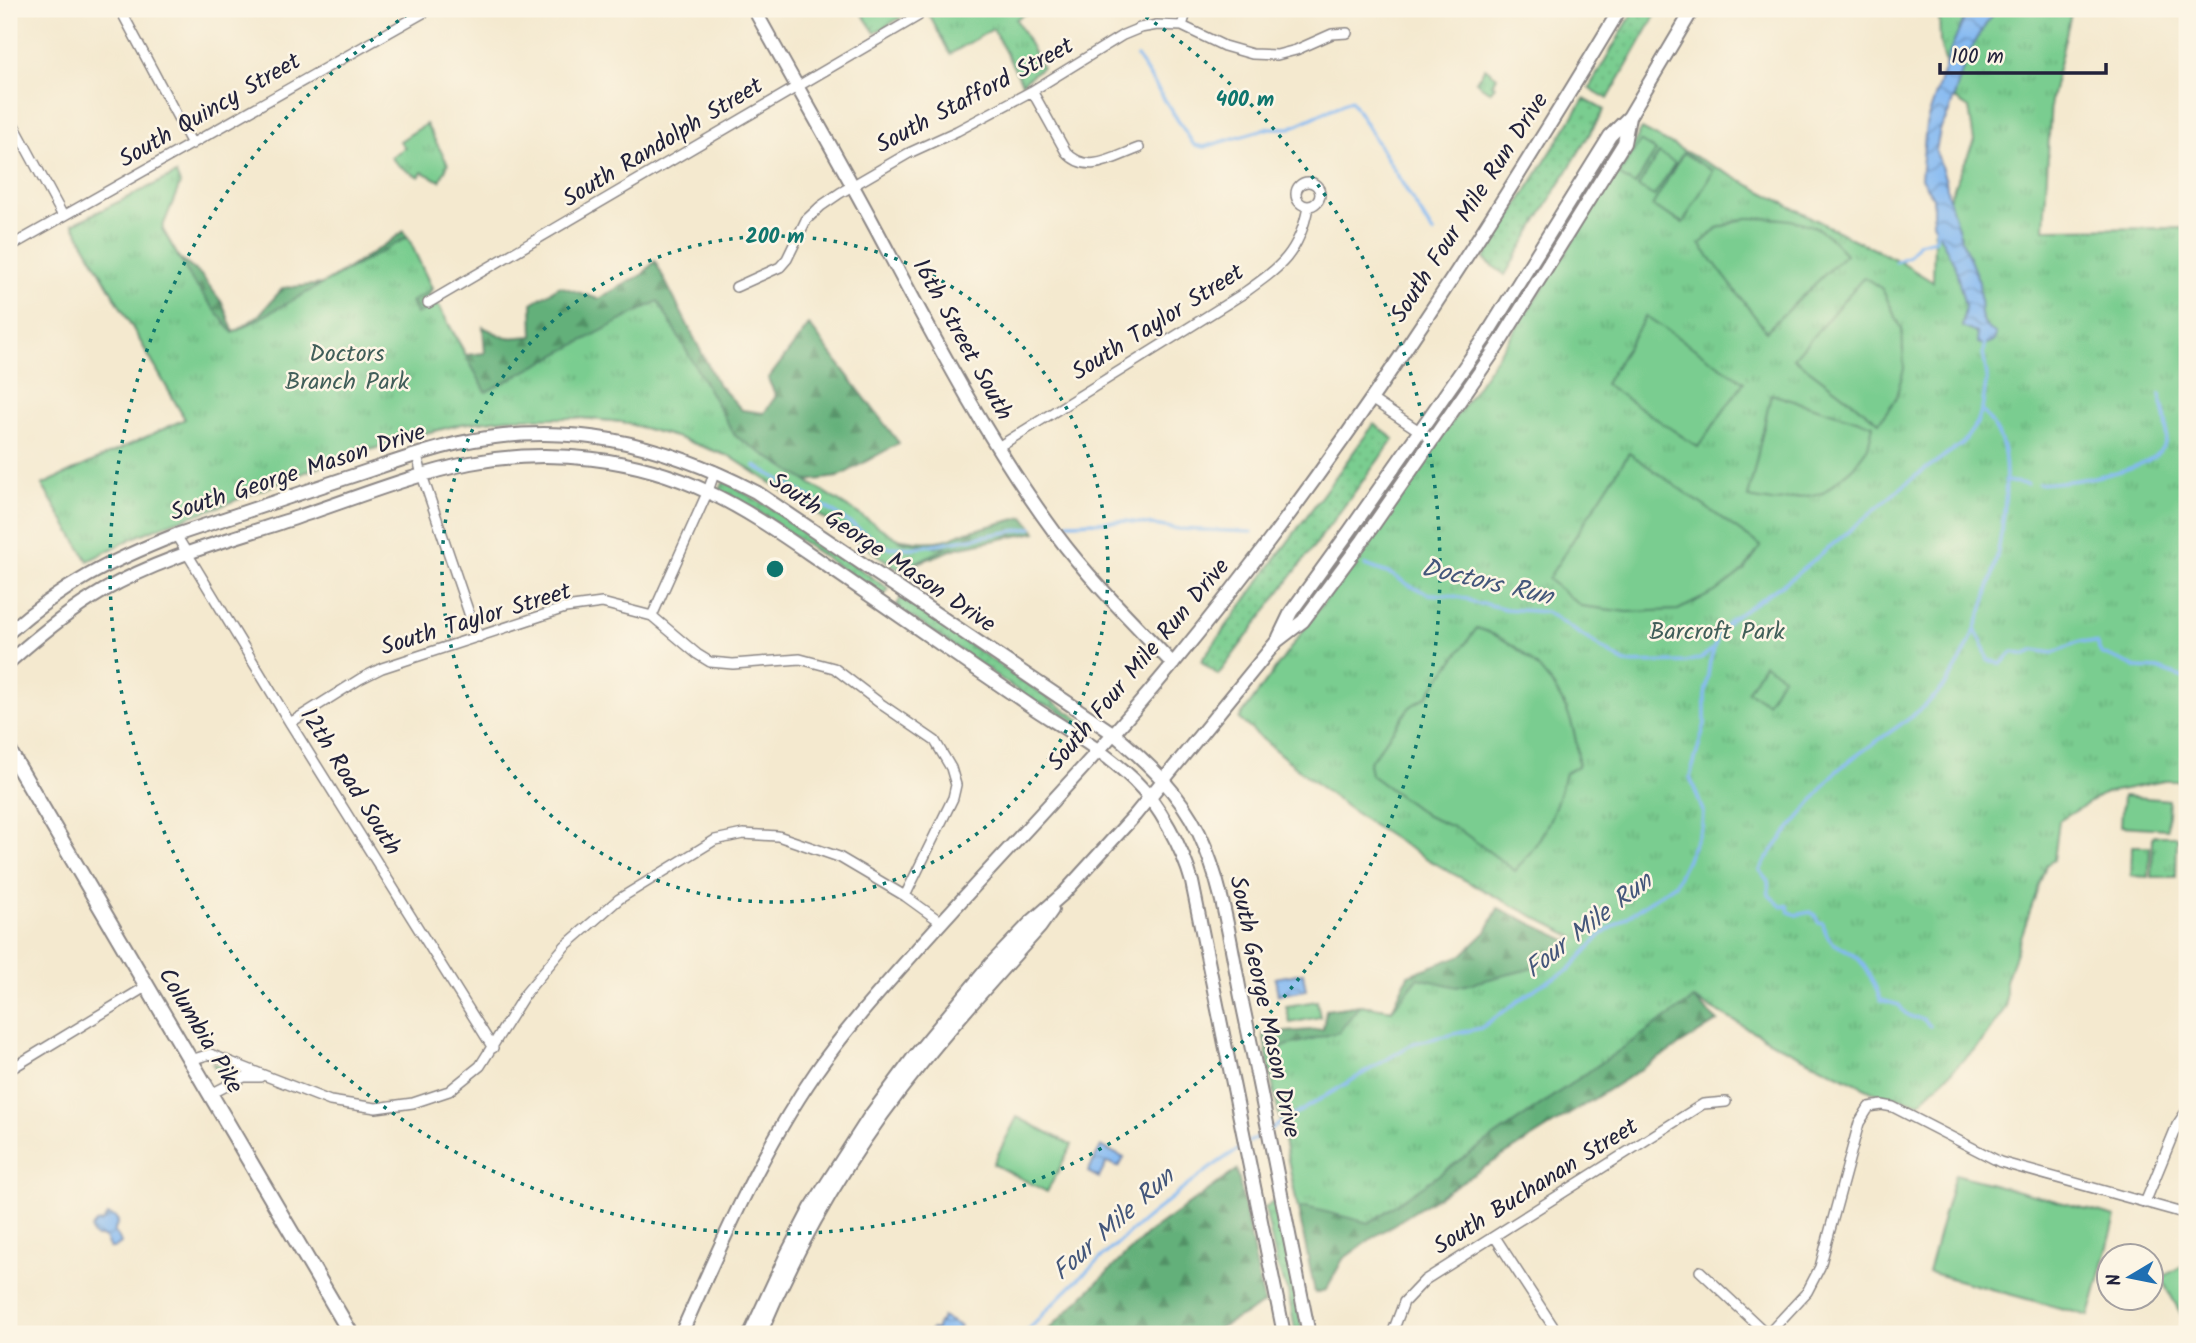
<svg xmlns="http://www.w3.org/2000/svg" width="2196" height="1343" font-family="Kalam,sans-serif">
<style>
.grass{fill:url(#grass-dots);stroke:#4e7866;stroke-width:2}
.forest{fill:url(#forest-firs);stroke:#42695a;stroke-width:2}
.park{fill:url(#park-tufts);stroke:#4e7866;stroke-width:2}
.pitch{fill:#7acd90;stroke:#4e7866;stroke-width:2}
.water{fill:url(#water-waves);stroke:#536e96;stroke-width:2}
.lines{fill:none;stroke-linecap:round;stroke-linejoin:round}
.stream{stroke:#84b9f2;stroke-width:3.5}
.minor-casing{stroke:#8b8685;stroke-width:12}
.tertiary-casing{stroke:#8b8685;stroke-width:16}
.secondary-casing{stroke:#8b8685;stroke-width:16}
.primary-casing{stroke:#8b8685;stroke-width:18}
.minor{stroke:#fff;stroke-width:9}
.tertiary{stroke:#fff;stroke-width:12}
.secondary{stroke:#fff;stroke-width:12}
.primary{stroke:#fff;stroke-width:14}
.ring{fill:none;stroke:#0f766e;stroke-width:3.5;stroke-dasharray:3.5 7}
.labels{text-anchor:middle;dominant-baseline:central;stroke-width:5;stroke-linejoin:round;paint-order:stroke}
.street-label{font-size:24px;fill:#22223b;stroke:#fcf5e5}
.park-label{font-size:24px;fill:#415e59;stroke:#fcf5e5}
.water-label{font-size:26px;font-style:italic;fill:#44577b;stroke:#fcf5e5}
.centre{fill:#0f766e;stroke:#fcf5e5;stroke-width:3.5}
.ring-label{font-size:21px;text-anchor:middle;font-weight:bold;fill:#0f766e;stroke:#fcf5e5;stroke-width:5;stroke-linejoin:round;paint-order:stroke}
</style>
<defs>
<pattern id="grass-dots" width="8" height="8" patternUnits="userSpaceOnUse" patternTransform="scale(1.75)"><rect width="8" height="8" fill="#7acd90"/><path d="M2 2h.1M6 6h.1" fill="none" stroke="#69b07d" stroke-width="1.8" stroke-linecap="round"/></pattern>
<pattern id="forest-firs" width="22" height="20" patternUnits="userSpaceOnUse" patternTransform="scale(1.75)"><rect width="22" height="20" fill="#63b07a"/><path d="M5 1l3.5 6h-7zM16 11l3.5 6h-7z" fill="#518f65"/></pattern>
<pattern id="park-tufts" width="24" height="20" patternUnits="userSpaceOnUse" patternTransform="scale(1.75)"><rect width="24" height="20" fill="#7acd90"/><path d="M3 7l-1-3M5 7V3M7 7l1-3M15 17l-1-3M17 17v-4M19 17l1-3" fill="none" stroke="#69b07d"/></pattern>
<pattern id="water-waves" width="16" height="10" patternUnits="userSpaceOnUse" patternTransform="scale(1.75)"><rect width="16" height="10" fill="#84b9f2"/><path d="M0 5q4-4 8 0t8 0" fill="none" stroke="#6c96c5"/></pattern>
</defs>
<rect width="100%" height="100%" fill="#fcf5e5"/>
<filter id="ink" filterUnits="userSpaceOnUse"><feTurbulence type="fractalNoise" baseFrequency=".0143" numOctaves="2"/><feDisplacementMap in="SourceGraphic" scale="14" xChannelSelector="R" yChannelSelector="G"/><feConvolveMatrix kernelMatrix="1 2 1 2 8 2 1 2 1" color-interpolation-filters="sRGB"/></filter>
<filter id="wash" filterUnits="userSpaceOnUse"><feTurbulence type="fractalNoise" baseFrequency=".00686" numOctaves="4" result="noise"/><feDisplacementMap in="SourceGraphic" scale="28" xChannelSelector="R" yChannelSelector="G"/><feGaussianBlur stdDeviation="1.57" result="paint"/><feColorMatrix in="noise" values="0 0 0 0 0 0 0 0 0 0 0 0 0 0 0 0 0 1.4 0 .05"/><feComposite in="paint" operator="in"/></filter>
<g filter="url(#wash)">
<rect width="100%" height="100%" fill="#f4e9cf"/>
<path class="grass" d="M1635 9H1659L1608 99 1589 88Z
M1584 99 1604 110 1505 275 1484 259Z
M1374 424 1394 439 1218 675 1201 661Z
M724 481 774 510 889 589 883 597 754 509 720 490Z
M901 598 1095 730 1091 733 1053 707 1033 701 896 606Z
M212 1063 235 1069V1074L223 1081Z
M1276 1200 1303 1334H1296L1288 1292 1277 1265 1265 1208Z"/>
<path class="forest" d="M176 174 162 228 179 258 201 275 223 304 234 333 259 315 283 288 323 284 389 242 404 231 432 288 425 304 438 305 466 355 485 353 483 327 506 338 533 336 532 303 560 286 598 299 643 274 655 261 717 383 742 410 764 413 776 396 768 379 809 325 899 443 838 477 806 481 860 515 872 533C899 538 933 549 959 534L1024 517 1036 532 957 548 900 570 796 499 731 457 679 438 622 422 581 418H510L461 424 431 432 428 430 324 464 221 506 185 419 73 224Z
M1498 908 1694 999 1718 1021 1372 1238 1343 1259 1326 1290 1315 1293 1263 1034 1323 1029 1326 1010 1360 1005 1392 1010 1408 975 1462 955 1486 932Z
M1237 1170 1264 1304 1208 1334H1044L1147 1234Z"/>
<path class="park" d="M859 9H914L875 33Z
M926 9H1033L1016 19 1042 67 1022 83 993 29 950 54Z
M1939 9H2072L2051 99 2044 229 2187 228V781H2164L2105 793 2059 821 2054 860 2046 865 2006 981V1007L1980 1044 1919 1103 1876 1093 1778 1045 1694 999 1369 1223 1306 1207 1298 1209 1266 1051 1339 1032 1360 1005 1392 1010 1418 978 1457 987 1538 967 1574 937C1498 898 1421 860 1351 810 1312 782 1276 751 1239 719 1379 526 1521 334 1642 129L1849 237 1895 259 1933 282 1934 233 1974 141 1969 108 1955 99 1940 43Z
M1485 68 1497 77 1492 84 1495 86 1490 92 1476 82Z
M426 124 448 164 440 181 422 172 419 177C409 172 397 166 391 157L405 148 400 141Z
M176 174 180 184 162 229 193 282 233 333 408 237 432 289 411 302 416 314 438 305 486 392 658 301 735 436 903 542 946 548 900 570 796 499 731 457 679 438 622 422 581 418H510L461 424 411 437 323 465 221 506 159 527 133 538 88 561 42 485 185 419 73 224Z
M2153 836H2177L2176 877H2152Z
M2132 846H2150L2149 877 2131 876Z
M1317 1001 1320 1017 1290 1023 1286 1006Z"/>
<path class="pitch" d="M1640 141 1656 151 1635 185 1619 175Z
M1659 153 1675 163 1654 196 1638 187Z
M1683 153 1713 171 1683 223 1652 206Z
M1746 218C1772 218 1805 217 1826 234 1833 240 1840 248 1846 254L1766 331 1700 244 1718 228Z
M1864 277 1882 289 1902 329 1904 369 1895 400 1879 422 1794 358Z
M1646 316 1744 382 1698 447 1605 384Z
M1771 394 1873 425 1868 447 1853 467 1823 493 1772 502 1748 498Z
M1629 453 1761 546 1744 570 1715 592 1678 610 1627 612 1581 606 1548 579Z
M1477 628C1535 647 1579 705 1578 767L1565 773C1555 814 1543 840 1515 871L1460 830 1427 816 1371 775 1369 763 1410 707 1427 696Z
M1764 664 1783 676 1767 703 1748 691Z
M2123 796 2169 800 2167 829 2121 826Z
M1017 1117 1072 1145 1047 1192 993 1164Z
M1955 1174 2116 1217 2089 1316 1928 1272Z
M2187 1263V1325L2161 1278Z"/>
<path class="water" d="M1968 9H1995L1967 56 1950 110 1940 130 1936 151 1946 181 1948 195 1961 238 1979 282 1981 315 1986 327 1996 335 1994 341 1984 345 1978 343 1976 333 1962 327 1965 306 1954 263 1933 223V198L1921 178 1926 124 1949 54Z
M1303 973 1306 990 1278 995 1275 978Z
M1101 1146 1124 1158 1119 1167 1107 1162 1099 1178 1088 1172Z
M108 1215 115 1217 118 1221 114 1232 119 1238 121 1243 114 1248H110L104 1237H96L92 1234 91 1229 96 1223 102 1222Z
M942 1317 960 1326 956 1334H929L932 1329 936 1330Z"/>
<g class="lines">
<path class="stream" d="M1137 57 1194 145 1204 147 1269 128H1290L1351 100 1433 233
M1896 262 1909 256 1919 243 1936 239 1937 226
M755 466 815 500 886 547 913 548 1032 528
M2005 481 2027 484
M2039 484C2068 482 2155 473 2165 443 2170 427 2163 409 2160 394
M1068 523 1126 521 1179 529 1252 532
M1365 565 1393 575 1410 586 1429 594 1449 595 1467 599 1477 604H1486L1506 609 1546 612 1625 663 1686 662 1701 658 1713 649
M1975 630 1982 642 1988 660 2001 664 2013 652 2026 655 2033 650 2053 653 2080 641 2096 643 2101 653 2137 668 2158 669 2187 679
M1930 1026 1923 1019 1912 1017 1905 1013 1899 1005 1881 1000C1875 987 1868 967 1856 957 1840 943 1828 948 1823 923L1818 922 1815 915 1810 912 1796 915 1789 912 1787 905 1782 907 1769 895 1768 881 1760 870C1774 845 1794 824 1812 802 1820 791 1829 778 1839 769 1871 743 1908 723 1937 694 1983 647 2014 516 2004 452 2001 435 1992 423 1982 410
M1249 1142 1414 1043 1481 1028 1539 986 1569 970 1601 935 1675 884 1702 827 1703 811 1690 777 1705 724V696L1710 661 1719 633 1730 620 1792 578 1913 478 1963 443 1977 423 1982 410 1987 376 1983 353 1985 341
M1025 1334C1062 1292 1104 1254 1147 1218 1179 1192 1208 1168 1243 1146"/>
</g>
</g>
<g filter="url(#ink)">
<g class="lines">
<g class="minor-casing">
<path id="minor" d="M120 9 192 144
M1182 26 1187 9
M1032 91 1066 152C1087 176 1114 157 1139 148
M9 116 63 216
M1296 194a12 12 0 1 1 24 0a12 12 0 1 1-24 0Z
M9 247 430 9
M736 287 780 267 787 259 806 220 821 206 840 193 909 153 957 131 1032 91 1123 35 1140 28 1157 25 1182 26 1224 46 1252 54 1277 55 1296 50 1332 34 1347 33
M428 303 918 16
M1371 399 1433 440
M998 447 1241 295C1279 268 1299 255 1308 207
M417 455 422 475 472 622 479 637
M176 535 290 723 493 1048
M652 616 708 491 715 471
M290 723 360 679 382 668 565 608 602 603 652 616 697 654 710 662 733 664 800 659 834 668 881 704 935 741 951 768 956 785 953 798 905 896
M191 1060 210 1054 330 1101 376 1108 413 1103 449 1091 480 1066 525 994 565 946 619 899 715 840 743 834 778 836 839 857 905 896 941 922
M9 1070 147 986
M211 1094 244 1077H260
M2145 1203 2177 1125 2187 1110
M1495 1237 1558 1334
M1700 1271 1767 1334
M9 1321 10 1319
M1392 1334 1404 1302 1425 1280 1703 1104 1726 1102
M1768 1334 1807 1292 1820 1267 1859 1123 1869 1107 1882 1105 1893 1107 2000 1162 2187 1214"/>
</g>
<g class="tertiary-casing">
<path id="tertiary" d="M754 9C794 82 836 154 875 227 931 332 985 438 1056 534 1091 581 1133 622 1173 664
M681 1334C721 1244 760 1153 816 1072 847 1027 884 987 920 946 1004 852 1092 762 1172 665 1339 462 1485 234 1620 9"/>
</g>
<g class="secondary-casing">
<path id="secondary" d="M9 632C61 586 112 560 176 535 232 516 287 498 343 479 381 467 419 452 459 443 567 420 660 442 756 492L1114 734C1148 763 1179 792 1199 833 1223 884 1230 942 1241 997 1265 1109 1286 1222 1309 1334
M1279 637 1291 612 1349 532 1484 339 1610 136 1629 117 1693 9
M9 662C38 636 69 611 103 591 163 556 233 539 298 517 355 498 411 475 470 463 549 448 636 457 708 492 752 512 792 542 832 569 880 602 928 635 975 668 994 681 1013 694 1032 707 1067 730 1104 751 1134 780 1159 804 1183 849 1192 882L1284 1334
M750 1334 787 1254 811 1208 870 1116 913 1058 990 965 1031 922 1064 893 1135 815 1277 641 1303 621 1363 540 1497 347 1624 143 1629 117
M760 1334C800 1238 855 1145 921 1064 958 1017 1000 972 1040 927L1052 910"/>
</g>
<g class="primary-casing">
<path id="primary" d="M9 751 351 1334"/>
</g>
<use href="#minor" class="minor"/>
<use href="#tertiary" class="tertiary"/>
<use href="#secondary" class="secondary"/>
<use href="#primary" class="primary"/>
</g>
</g>
<g class="ring">
<circle cx="775" cy="569" r="333"/>
<path d="M1137 11A665 665 0 1 1 413 11"/>
</g>
<g class="labels">
<g class="street-label">
<text transform="translate(975 96) rotate(-28)">South Stafford Street</text>
<text transform="translate(210 111) rotate(-30)">South Quincy Street</text>
<text transform="translate(663 143) rotate(-31)">South Randolph Street</text>
<text transform="translate(1470 208) rotate(-57)">South Four Mile Run Drive</text>
<text transform="translate(1158 323) rotate(-32)">South Taylor Street</text>
<text transform="translate(962 340) rotate(61)">16th Street South</text>
<text transform="translate(298 473) rotate(-18)">South George Mason Drive</text>
<text transform="translate(882 553) rotate(34)">South George Mason Drive</text>
<text transform="translate(476 620) rotate(-17)">South Taylor Street</text>
<text transform="translate(1139 665) rotate(-50)">South Four Mile Run Drive</text>
<text transform="translate(350 782) rotate(58)">12th Road South</text>
<text transform="translate(1264 1007) rotate(78)">South George Mason Drive</text>
<text transform="translate(200 1031) rotate(59)">Columbia Pike</text>
<text transform="translate(1536 1187) rotate(-32)">South Buchanan Street</text>
</g>
<g class="park-label">
<text x="347" y="354">Doctors<tspan x="347" dy="28">Branch Park</tspan></text>
<text x="1717" y="632">Barcroft Park</text>
</g>
<g class="water-label">
<text transform="translate(1487 583) rotate(13)">Doctors Run</text>
<text transform="translate(1589 926) rotate(-38)">Four Mile Run</text>
<text transform="translate(1114 1225) rotate(-42)">Four Mile Run</text>
</g>
</g>
<circle cx="775" cy="569" r="10" class="centre"/>
<g class="ring-label">
<text x="1245" y="106">400 m</text>
<text x="775" y="243">200 m</text>
</g>
<rect width="2196" height="1343" fill="none" stroke="#fcf5e5" stroke-width="35"/>
<g transform="translate(2130 1277) rotate(260)"><circle r="33" fill="#fcf5e5" stroke="#a5a1a1" stroke-width="2"/>
<path d="M0-5L12 26L0 18L-12 26Z" fill="#1f6fb2"/>
<text y="-10" font-size="19" font-weight="bold" text-anchor="middle" fill="#22223b">N</text>
</g>
<path d="M1940 63v10h166v-10" fill="none" stroke="#22223b" stroke-width="3.5"/>
<text x="1951" y="63" font-size="21" fill="#22223b" stroke="#fcf5e5" stroke-width="5" paint-order="stroke">100 m</text>
</svg>
